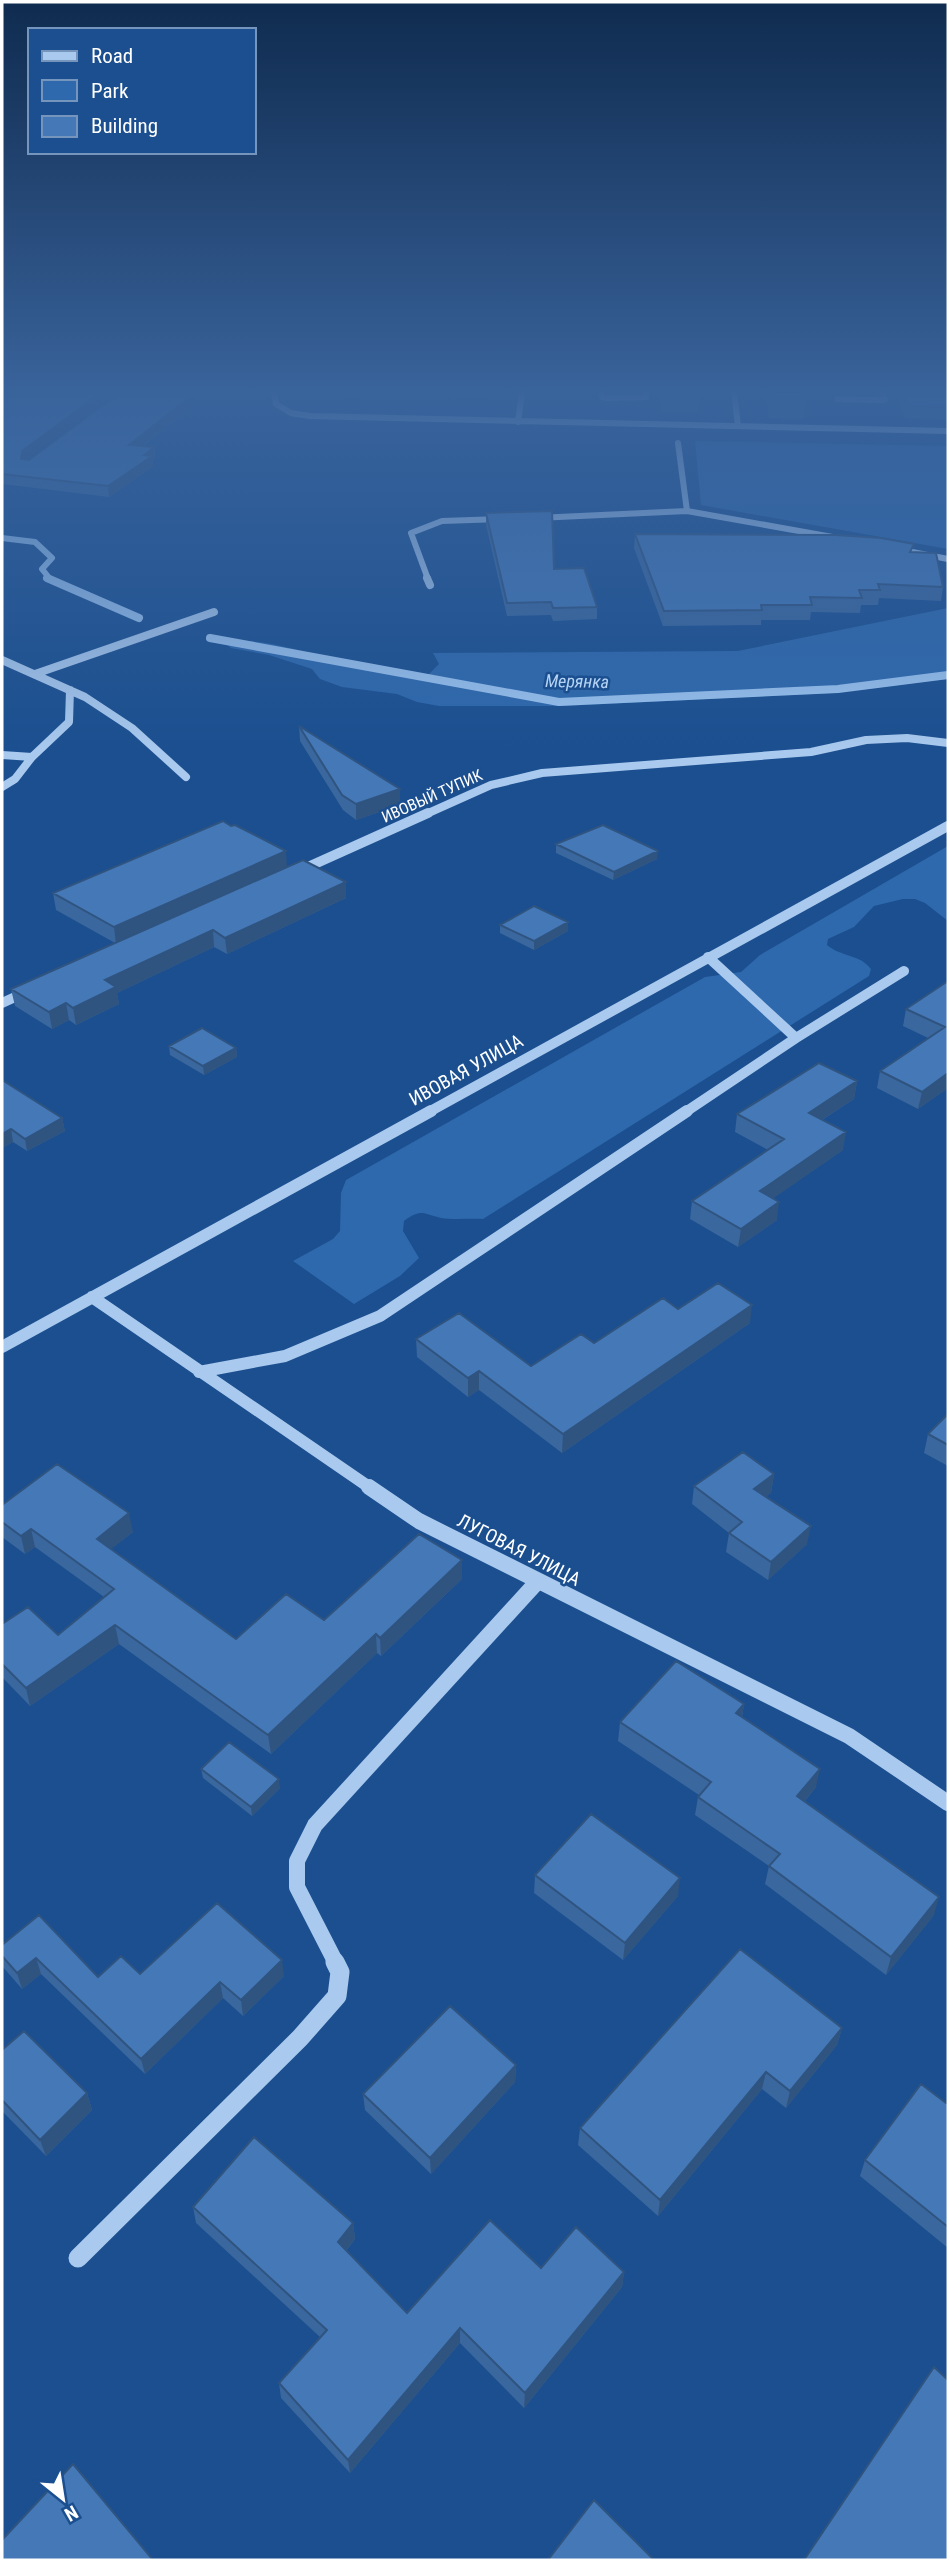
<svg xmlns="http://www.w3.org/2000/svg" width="950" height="2562" font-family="'Roboto Condensed',sans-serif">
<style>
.green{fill:#2e69ad}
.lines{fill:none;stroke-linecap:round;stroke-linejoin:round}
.stream-far1{stroke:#9cc4f0;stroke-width:6}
.stream{stroke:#9cc4f0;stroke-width:8}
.minor-far5{stroke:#a9c9ee;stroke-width:6}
.minor-far4{stroke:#a9c9ee;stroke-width:8}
.minor-far3{stroke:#a9c9ee;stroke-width:10}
.minor-far2{stroke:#a9c9ee;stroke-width:12}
.minor-far1{stroke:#a9c9ee;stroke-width:16}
.minor{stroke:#a9c9ee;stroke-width:19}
.wall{fill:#3a679d}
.shaded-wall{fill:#305480}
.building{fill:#4478b7;stroke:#305480;stroke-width:2}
.labels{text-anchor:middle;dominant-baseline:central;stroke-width:5;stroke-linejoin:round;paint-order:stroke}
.far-street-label{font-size:16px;fill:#fff;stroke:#1b4f8f}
.far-water-label{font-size:18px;font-style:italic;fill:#b5d3f5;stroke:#1b4f8f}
.street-label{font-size:19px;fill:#fff;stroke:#1b4f8f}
</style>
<rect width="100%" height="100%" fill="#1b4f8f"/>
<path class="green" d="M695 441 948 446V549L701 505Z
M948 608V679L833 693 564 706H439L417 702 397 694 342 687 320 679 312 669 269 655 231 648 223 641C293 635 359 681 429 674L439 664 433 653 738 651Z
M948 846V921L925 903 915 899H903L874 906 854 927 828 939 827 945C841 957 860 954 871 969L869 976 483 1219C470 1218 454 1220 441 1218 423 1214 422 1208 404 1221L403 1231 419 1258 400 1276 354 1304 293 1261 333 1239 340 1231 341 1193 346 1180 705 977 741 972 760 955Z"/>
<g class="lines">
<path class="stream-far1" d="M2 538 35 542 52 558 42 569 50 579"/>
<path class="stream" d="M47 578 139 618
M210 638 559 702 838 689 948 675"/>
<path class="minor-far5" d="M274 392 276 404 291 413 310 416 948 431
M602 392V397L605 398 646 397V392
M734 392 738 426
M837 399 882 400 885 399 882 392
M518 422 522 392
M678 443 687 511 838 538
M537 518 687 511
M897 549 948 559
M428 579 411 533 442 521 501 519"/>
<path class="minor-far4" d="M427 578 430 585
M2 660 85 697 132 728 186 777
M35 674 214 612
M2 755 32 757
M2 787 15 779 32 757 69 722 70 690
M424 815 491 785 542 773 811 752 866 740 907 738 948 743"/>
<path class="minor-far3" d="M299 871 428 813
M2 1003 26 992
M796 1038 904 971
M427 1113 948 826
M684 1113 796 1038 708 957"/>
<path class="minor-far2" d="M92 1297 372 1489
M2 1347 431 1111
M199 1372 285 1356 380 1316 687 1111"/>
<path class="minor-far1" d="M369 1487 419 1521 849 1736 948 1803
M336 1963 297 1887V1861L315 1825 538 1581"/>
<path class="minor" d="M78 2258 300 2038 337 1996 340 1972 335 1962"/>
</g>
<path class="wall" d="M2 392 26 460H29L121 392H209L143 446 154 447 155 457 152 460 153 466 109 497 2 484Z
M320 392H362L361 395 320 394Z
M452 392H486L485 396 452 395Z
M660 392H700L698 412H661Z
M765 392H804L806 397 803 419 769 418Z
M896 392H948V419L905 418Z
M486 513 554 569 597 607V619L553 621 551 615 507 616 486 525Z
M635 534 912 552 943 587 941 601 879 598 878 605H861L860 613 811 612 810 620H761V625L663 626 634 548Z
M299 726 400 805 356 820 343 810 300 741Z
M556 844 657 859 613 880 556 853Z
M287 867 346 898 227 954 214 947 117 993 119 1004 76 1025 69 1020 52 1029 15 1006 11 989 115 943 56 910 53 893Z
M500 925 568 931 534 950 500 933Z
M948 981V1088L918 1109 877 1088 880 1071 928 1038 903 1026 906 1009Z
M169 1046 236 1048 237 1057 204 1075 170 1055Z
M2 1080 62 1118 65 1131 27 1151 13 1142 2 1148Z
M857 1081 854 1099 822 1120 843 1150 773 1198 777 1220 738 1247 690 1219 692 1201 768 1150 735 1132 737 1114Z
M678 1309 750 1323 562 1453 479 1390 468 1397 417 1357 416 1339 531 1366 594 1343Z
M948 1414V1466L924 1453 928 1434Z
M774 1474 771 1493 766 1496 807 1544 768 1580 726 1552 729 1533 692 1504 694 1486Z
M2 1505 133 1532 111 1549 236 1639 324 1620 462 1560V1579L381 1656 377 1653 271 1754 119 1644 30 1706 2 1677V1624L58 1635 104 1597 35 1547 25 1554 2 1537Z
M744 1704 742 1717 816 1787 805 1801 934 1915 886 1975 765 1884 769 1866 695 1815 698 1797 699 1795 618 1741 620 1722Z
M201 1769 280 1788 252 1816 203 1778Z
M535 1875 678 1896 623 1960 534 1893Z
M2 1945 98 1977 140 1974 284 1976 243 2016 223 1998 145 2074 41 1974 22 1989 2 1966Z
M842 2028 837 2045 786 2108 762 2089 658 2216 578 2145 580 2128Z
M2 2050 87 2093 92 2110 46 2156 2 2111Z
M516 2065 515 2082 431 2174 365 2110 363 2094Z
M948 2101V2248L860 2176 865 2160 946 2103Z
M193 2207 353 2223 355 2239 346 2251 407 2313 541 2268 624 2272 622 2287 524 2408 460 2343 350 2473 281 2398 279 2383 320 2337 196 2223Z"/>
<path class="shaded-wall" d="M102 392H117L24 461 21 459 22 451Z
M196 392H209L131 455 129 445Z
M154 447 155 457 152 460 153 466 109 497 108 486Z
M400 789V805L356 820V804Z
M286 851 287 867 116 944 114 927Z
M658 851 657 859 613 880 614 872Z
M346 882V898L227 954 225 938Z
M568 922V931L534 950V941Z
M213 930 214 947 117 993 119 1004 76 1025 73 1008 105 980Z
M66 1003 69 1020 52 1029 49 1012Z
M236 1048 237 1057 204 1075 203 1066Z
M948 1073V1088L918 1109 922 1092Z
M857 1081 854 1099 806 1130 809 1113Z
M62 1118 65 1131 27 1151 25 1139Z
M11 1129 13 1142 2 1148V1134Z
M846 1132 843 1150 758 1209 760 1191Z
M779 1202 777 1220 738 1247 741 1229Z
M752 1305 750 1323 562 1453 563 1434Z
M479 1371V1390L468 1397V1378Z
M774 1474 771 1493 751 1507 754 1489Z
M129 1513 133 1532 100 1558 97 1539Z
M811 1526 807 1544 768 1580 771 1562Z
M31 1529 35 1547 25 1554 21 1536Z
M462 1560V1579L381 1656 380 1638Z
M115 1625 119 1644 30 1706 26 1688Z
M376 1634 377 1653 271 1754 268 1735Z
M744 1704 741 1722 736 1713Z
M820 1769 816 1787 794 1814 797 1796Z
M279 1779 280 1788 252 1816 251 1807Z
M680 1878 678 1896 623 1960 625 1943Z
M939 1897 934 1915 886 1975 891 1957Z
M36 1958 41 1974 22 1989 17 1973Z
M282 1960 284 1976 243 2016 241 2000Z
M220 1982 223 1998 145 2074 141 2059Z
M842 2028 837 2045 786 2108 790 2091Z
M516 2065 515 2082 431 2174 430 2158Z
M766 2072 762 2089 658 2216 660 2200Z
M87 2093 92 2110 46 2156 40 2140Z
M353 2223 355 2239 340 2258 338 2242Z
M624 2272 622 2287 524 2408 525 2393Z
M460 2328V2343L350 2473 348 2460Z"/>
<path class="building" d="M2 392H102L22 451 21 459 29 460 121 392H196L129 445 154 447 144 455 152 456 108 486 2 474Z
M771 392H804L806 397H771Z
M902 392H948V407L907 406Z
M552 511 554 569 584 568 597 607 553 608 551 602 507 603 486 513Z
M635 534 836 535 881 538 914 544 910 552 936 553 943 587 878 584 880 590H859L862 598 810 597 812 605H761L762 610 664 611Z
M299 726 400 789 356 804 342 795Z
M223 821 231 826 235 825 286 851 114 927 53 893Z
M603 825 658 851 614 872 556 844Z
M303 860 346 882 225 938 213 930 105 980 116 987 73 1008 66 1003 49 1012 11 989Z
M534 906 568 922 534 941 500 925Z
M948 981V1073L922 1092 880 1071 945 1027 906 1009Z
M202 1028 236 1048 203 1066 169 1046Z
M819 1063 857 1081 809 1113 846 1132 760 1191 779 1202 741 1229 692 1201 784 1139 737 1114Z
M2 1080 62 1118 25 1139 11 1129 2 1134Z
M718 1283 752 1305 563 1434 479 1371 468 1378 416 1339 459 1313 531 1366 581 1334 594 1343 663 1298 678 1309Z
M948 1414V1445L928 1434Z
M743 1452 774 1474 754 1489 811 1526 771 1562 729 1533 742 1522 694 1486Z
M57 1464 129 1513 97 1539 236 1639 286 1594 324 1620 419 1534 462 1560 380 1638 376 1634 268 1735 115 1625 26 1688 2 1664V1624L28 1607 58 1635 114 1589 31 1529 21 1536 2 1522V1505Z
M676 1661 744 1704 736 1713 820 1769 797 1796 939 1897 891 1957 769 1866 780 1854 698 1797 711 1782 620 1722Z
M229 1742 279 1779 251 1807 201 1769Z
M591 1814 680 1878 625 1943 535 1875Z
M217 1903 282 1960 241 2000 220 1982 141 2059 36 1958 17 1973 2 1956V1945L39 1915 98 1977 121 1956 140 1974Z
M740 1949 842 2028 790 2091 766 2072 660 2200 580 2128Z
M450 2006 516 2065 430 2158 363 2094Z
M24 2031 87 2093 40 2140 2 2100V2050Z
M921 2084 946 2103 948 2101V2227L865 2160Z
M254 2137 353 2223 338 2242 407 2313 490 2220 541 2268 576 2227 624 2272 525 2393 460 2328 348 2460 279 2383 327 2330 193 2207Z
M934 2367 948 2380V2560H804Z
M73 2464 153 2560H2V2540Z
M594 2500 654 2560H548Z"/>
<linearGradient id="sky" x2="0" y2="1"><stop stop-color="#0f2b4f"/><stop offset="0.52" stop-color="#39639b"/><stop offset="1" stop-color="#39639b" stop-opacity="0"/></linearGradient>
<rect width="950" height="751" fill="url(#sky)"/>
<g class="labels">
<g class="far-street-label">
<text transform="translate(432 796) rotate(-24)">ИВОВЫЙ ТУПИК</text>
</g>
<g class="far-water-label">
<text transform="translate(577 681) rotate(1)">Мерянка</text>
</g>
<g class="street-label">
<text transform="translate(466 1070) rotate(-29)">ИВОВАЯ УЛИЦА</text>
<text transform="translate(519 1550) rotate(27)">ЛУГОВАЯ УЛИЦА</text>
</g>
</g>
<rect width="950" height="2562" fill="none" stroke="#ffffff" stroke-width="7"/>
<rect x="28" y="28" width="228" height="126" fill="#1b4f8f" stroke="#7695bc" stroke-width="2"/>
<rect x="42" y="51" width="35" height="10" fill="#a9c9ee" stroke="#7695bc" stroke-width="2"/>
<text x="91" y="63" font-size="21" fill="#ffffff">Road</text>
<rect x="42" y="80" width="35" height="21" fill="#2e69ad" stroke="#7695bc" stroke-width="2"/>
<text x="91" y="98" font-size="21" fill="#ffffff">Park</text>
<rect x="42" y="116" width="35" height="21" fill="#4478b7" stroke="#7695bc" stroke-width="2"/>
<text x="91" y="133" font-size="21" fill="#ffffff">Building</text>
<g transform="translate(63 2499) rotate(150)" stroke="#1b4f8f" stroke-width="5" paint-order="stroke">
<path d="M0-5L12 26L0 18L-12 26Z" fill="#ffffff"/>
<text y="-10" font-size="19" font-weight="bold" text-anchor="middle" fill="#ffffff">N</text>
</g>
</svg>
